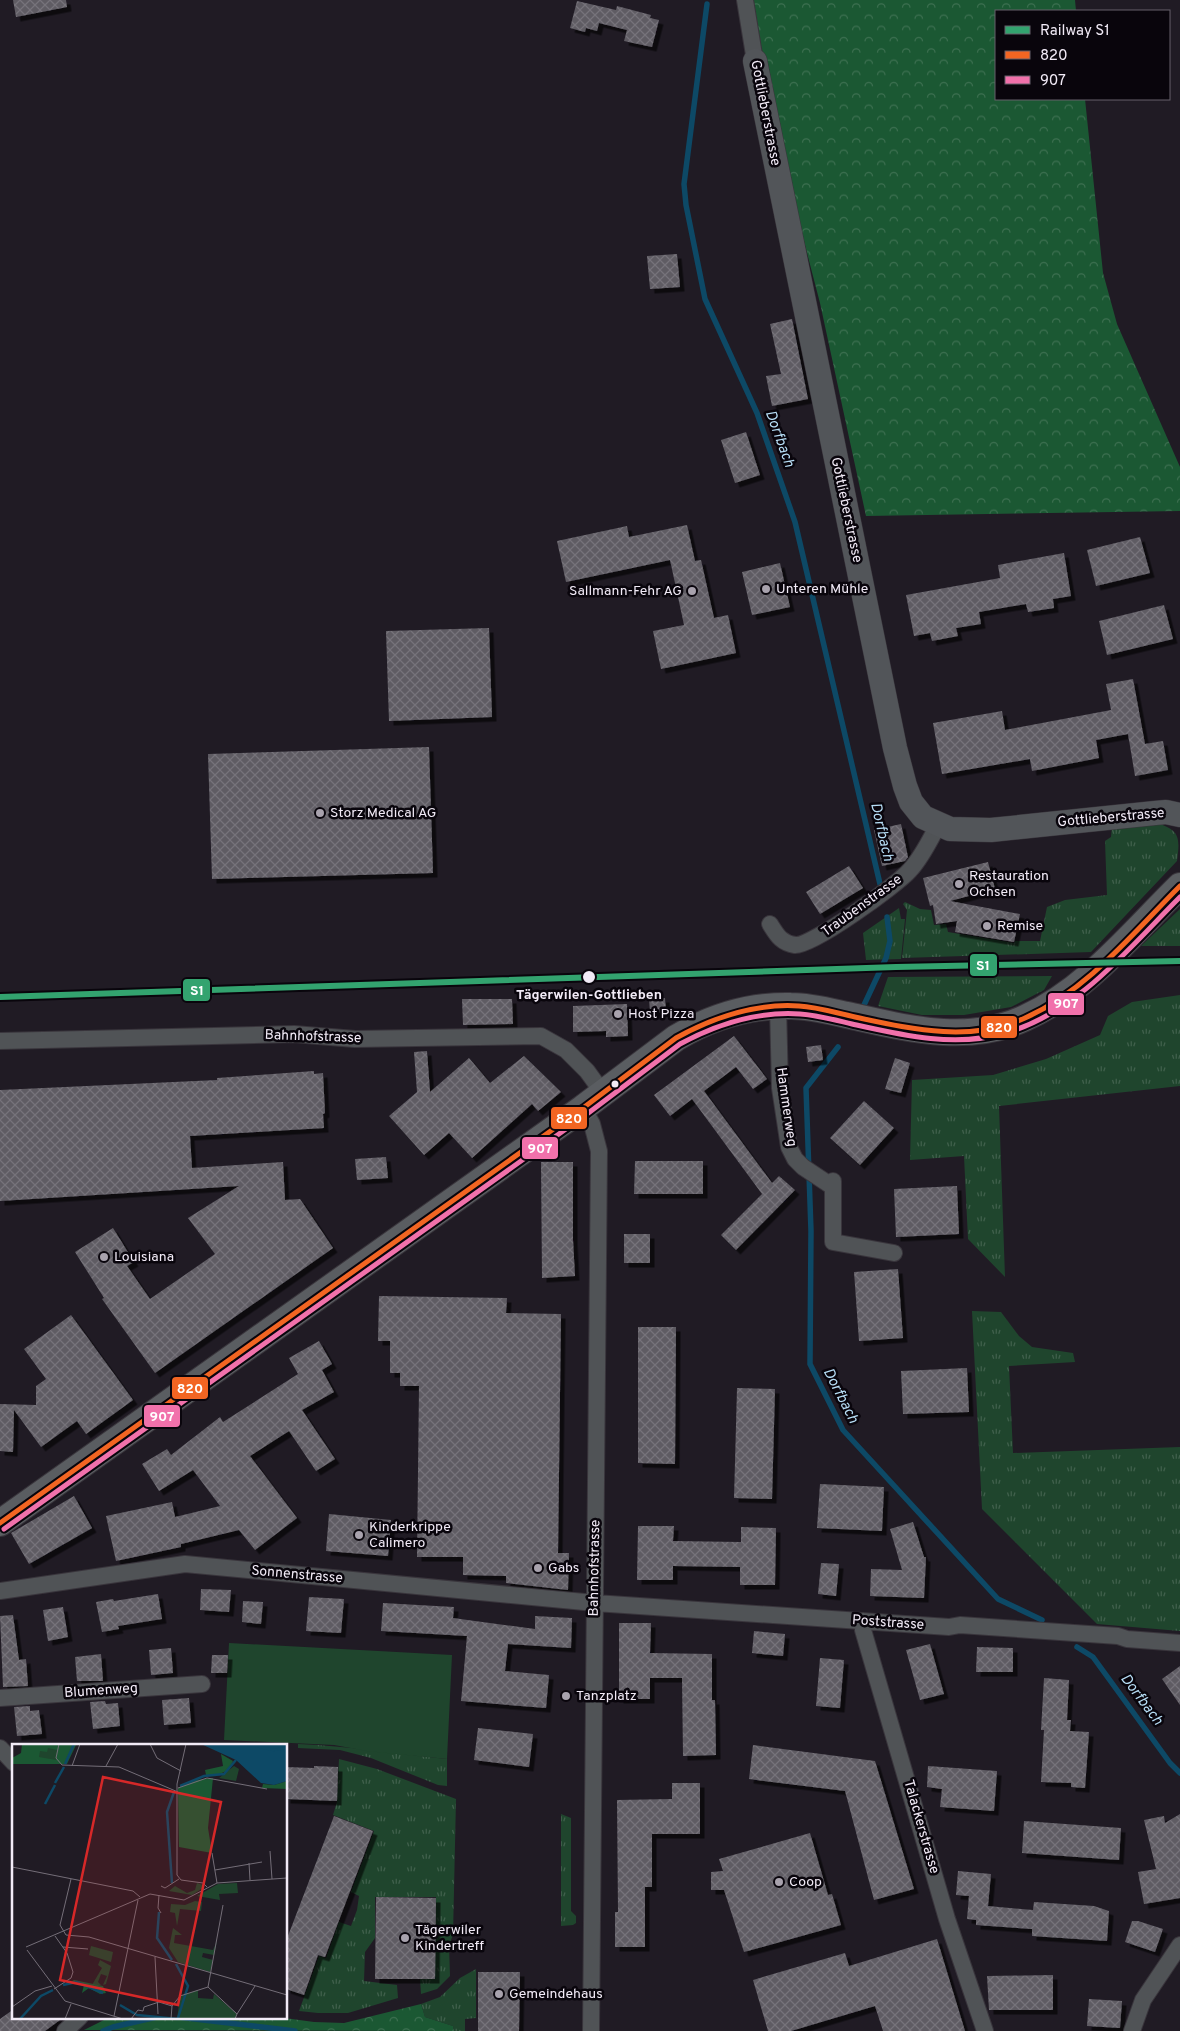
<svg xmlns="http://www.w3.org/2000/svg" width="1180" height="2031" font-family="Overpass,sans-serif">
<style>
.grass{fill:url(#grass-tufts)}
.forest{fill:url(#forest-crowns)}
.pitch{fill:#1f452d}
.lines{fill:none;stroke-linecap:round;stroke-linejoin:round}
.stream{stroke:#0d4966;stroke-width:5.5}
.building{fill:url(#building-cross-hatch);filter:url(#shadow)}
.street-casing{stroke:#39353c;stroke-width:18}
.secondary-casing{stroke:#39353c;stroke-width:25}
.primary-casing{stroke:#39353c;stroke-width:28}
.street{stroke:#505356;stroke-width:16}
.secondary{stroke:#525559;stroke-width:24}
.primary{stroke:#5a5d61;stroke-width:26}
.bus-1-casing{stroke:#09050c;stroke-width:9}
.bus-2-casing{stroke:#09050c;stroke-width:9}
.bus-1{stroke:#f26522;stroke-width:5}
.bus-2{stroke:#f171ab;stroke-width:5}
.rail-1-casing{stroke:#09050c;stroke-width:10}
.rail-1{stroke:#33a36f;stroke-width:6}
.poi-dot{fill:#a8a2ad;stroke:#09050c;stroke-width:2}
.stop-dot{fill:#f2ebf7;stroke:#09050c;stroke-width:2}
.labels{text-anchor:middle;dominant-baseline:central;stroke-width:5;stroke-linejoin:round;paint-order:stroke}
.street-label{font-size:14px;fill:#f2ebf7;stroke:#09050c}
.poi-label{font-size:14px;fill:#f2ebf7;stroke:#09050c;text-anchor:start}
.stop-label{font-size:14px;font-weight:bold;fill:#f2ebf7;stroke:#09050c}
.water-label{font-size:15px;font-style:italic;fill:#b6ddf5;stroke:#09050c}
.inset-river{fill:none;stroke:#0d4966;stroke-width:2.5}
.inset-road{fill:none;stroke:#746e78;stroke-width:1}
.view{fill:#d62828;fill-opacity:0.15;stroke:#d62828;stroke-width:2.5}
.inset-edge{fill:none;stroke:#f2ebf7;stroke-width:2.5}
.line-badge{stroke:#09050c;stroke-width:2}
.badge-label{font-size:14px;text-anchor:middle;font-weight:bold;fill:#fff}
</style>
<defs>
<pattern id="grass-tufts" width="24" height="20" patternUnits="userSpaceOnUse" patternTransform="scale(1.25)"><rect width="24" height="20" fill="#1f452d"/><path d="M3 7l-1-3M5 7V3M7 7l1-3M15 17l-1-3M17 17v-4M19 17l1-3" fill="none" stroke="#40604c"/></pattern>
<pattern id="forest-crowns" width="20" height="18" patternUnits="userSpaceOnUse" patternTransform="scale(1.25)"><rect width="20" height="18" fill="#1b5833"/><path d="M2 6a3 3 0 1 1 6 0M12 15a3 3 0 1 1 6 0" fill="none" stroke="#3d7051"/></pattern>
<pattern id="building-cross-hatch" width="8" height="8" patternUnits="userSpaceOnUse" patternTransform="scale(1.25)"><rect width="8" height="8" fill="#5e5b63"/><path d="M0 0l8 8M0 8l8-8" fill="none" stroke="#76737a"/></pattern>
<filter id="shadow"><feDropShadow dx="4.5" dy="4.5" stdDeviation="0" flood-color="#0009"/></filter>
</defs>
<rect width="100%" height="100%" fill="#201b24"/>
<path class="grass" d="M1160 824C1180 831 1180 839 1177 861L1091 952 902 958 907 910 903 904 905 902 920 909 931 910 934 925 946 924 948 932 1014 943 1015 941H1040L1047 907 1065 900 1107 895 1105 841 1111 837 1112 826Z
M899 908 901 919H905L901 959 866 960 863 933Z
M1180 909V946H1141Z
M1052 976 1044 990 1011 1007 964 1015H922L878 1006 888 977Z
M1180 995V1086L999 1106 1005 1277 968 1239 964 1156 910 1160 912 1080 993 1075 1046 1059 1100 1035 1108 1016 1132 1002Z
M972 1311 1001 1312 1019 1336 1032 1347 1073 1353 1075 1362 1009 1366 1013 1453 1180 1447V1631L1097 1624 982 1509Z
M298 1744C348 1746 398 1754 447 1759V1786L438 1785 371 1758 340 1750 298 1748Z
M339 1759 377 1769 456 1799 453 1935 449 1945 450 1976 437 1989 421 1994 420 1979H435L436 1897H375V1938L365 1952 364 1981 397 1985 398 1998 348 2013H318L299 2011 319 1956 326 1958 339 1922 351 1926 357 1910 359 1896 351 1892 374 1831 333 1815 337 1802Z
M561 1814 571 1818V1911L576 1916V1923L573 1925 561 1926Z
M476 1969V2018L465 2019V2031H454L453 2026 425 2017 421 2004 440 1997 460 1978Z"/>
<path class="forest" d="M745 0H1075L1076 11H996V99H1085L1103 273 1117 324 1180 467V511L866 516 820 303 750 33Z
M421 2004 425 2017 453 2026 454 2031 84 2030 110 2017H277L314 2022 344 2023Z"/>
<path class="pitch" d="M229 1643 452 1655 447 1759 367 1751 334 1745 224 1740Z"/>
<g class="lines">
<path class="stream" d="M707 4 684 184 686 205 705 299 757 413 795 522 880 884
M864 1005 886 958 890 941 887 917
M838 1047 806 1088 811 1231 810 1364 843 1430 998 1599 1042 1620
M1077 1647 1093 1657 1170 1763 1180 1773
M178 2017 295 2031
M103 2031 113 2027 157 2017"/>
</g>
<path class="building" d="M13 0H66L67 7 16 17Z
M577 1 616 10 617 6 651 15 650 18 659 20 652 47 624 41 627 30 599 23 597 31 586 28 585 32 570 28Z
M677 254 680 287 650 289 647 256Z
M792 319 808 399 772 406 766 376 781 374 770 324Z
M746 432 760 475 735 483 721 440Z
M687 525 695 561 701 560 714 618 728 615 736 653 661 669 653 631 684 625 670 560 566 582 557 541 627 526 629 537Z
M1140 537 1150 573 1096 586 1087 550Z
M1064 553 1071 596 1053 599 1054 608 1028 612 1026 604 979 612 981 624 956 628 958 636 932 641 930 633 914 636 906 595 1000 578 998 565Z
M780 563 790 607 752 615 742 572Z
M1164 605 1173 639 1107 655 1099 621Z
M489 628 492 717 389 721 386 631Z
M1133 679 1145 744 1163 741 1168 770 1135 776 1128 734 1096 740 1099 758 1032 771 1030 759 942 774 933 723 1002 711 1005 730 1111 710 1106 684Z
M429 747 433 873 212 879 208 754Z
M901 824 908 857 905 861 882 866 874 830Z
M988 862 995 889 950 901 1020 914 1014 942 955 932 957 921 936 924 933 905 930 906 923 878Z
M849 866 863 888 820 914 806 892Z
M665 998 666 1012 650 1013 649 999Z
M462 999H512L513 1024 463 1025Z
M627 1004 628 1036 606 1037V1031L573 1032V1006Z
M734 1036 767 1079 753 1089 736 1067 704 1091 772 1183 779 1176 795 1190 736 1250 721 1235 762 1194 692 1099 670 1116 654 1095Z
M821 1045 823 1060 808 1062 806 1047Z
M427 1051 430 1092 469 1058 490 1083 524 1056 561 1092 538 1111 532 1104 472 1158 449 1133 424 1155 389 1116 417 1092 414 1052Z
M895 1058 910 1063 901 1093 885 1089Z
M314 1071V1074L323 1073 325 1113 323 1114 324 1128 190 1136 192 1168 283 1162 285 1200 300 1199 333 1248 155 1373 102 1299 104 1298 75 1252 113 1228 134 1262 127 1266 150 1299 215 1254 188 1218 239 1186 0 1201V1090L217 1080V1078Z
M864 1101 894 1128 860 1165 830 1138Z
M386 1157 388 1178 357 1180 355 1159Z
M635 1161H703V1194H634Z
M541 1162H573V1240L575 1276 542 1278Z
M957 1186 959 1234 896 1237 894 1189Z
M624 1234H650V1263H624Z
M898 1269 903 1338 859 1341 854 1272Z
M379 1296 507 1298 506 1313 561 1314 558 1553H569L568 1590 506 1583V1576L463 1575V1557H417L419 1386H400V1373H390V1341H378Z
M71 1315 133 1400 86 1434 77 1421 41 1447 14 1410 13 1452 0 1451V1404L36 1405V1386L46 1379 24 1349Z
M638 1327H676L675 1464 638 1463Z
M319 1341 332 1364 322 1370 334 1392 302 1410 335 1459 316 1471 289 1431 250 1456 297 1518 255 1550 239 1530 181 1544V1547L116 1561 106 1516 172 1502 175 1517 220 1506 193 1470 159 1491 142 1464 167 1449 171 1455 220 1417 223 1422 298 1374 289 1358Z
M967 1368 969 1412 903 1414 901 1371Z
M737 1388 775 1389 772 1499 734 1498Z
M820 1484 884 1487 882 1531 817 1528Z
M74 1496 92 1528 29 1564 11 1533Z
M329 1514 391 1520 388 1556 326 1551Z
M913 1522 924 1557H926L924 1598 870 1596 871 1569 902 1570 890 1529Z
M638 1526H674L673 1541 741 1542V1527L776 1528 775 1585H740V1567L673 1566V1580H637Z
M821 1563 839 1564 836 1596 818 1594Z
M201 1589 231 1590 229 1612 200 1610Z
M158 1594 162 1619 118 1626 119 1629 102 1632 96 1602 113 1599 114 1601Z
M309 1597 344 1599 341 1633 306 1631Z
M243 1601 263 1602 261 1624 242 1622Z
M383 1603 454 1607 453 1618 535 1629V1616L572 1618 571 1648 508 1644 505 1671 549 1675 546 1708 461 1701 467 1636 381 1631Z
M63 1607 68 1637 48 1641 43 1610Z
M13 1615 19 1660 26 1659 28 1686 3 1687 0 1616Z
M619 1623H651L650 1653 712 1654V1700H715L716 1755 683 1756 682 1678H650V1699H619Z
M754 1631 785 1634 783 1656 752 1653Z
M930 1644 944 1694 920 1700 906 1650Z
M977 1647 1013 1648V1672H976Z
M171 1648 173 1673 151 1675 149 1650Z
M101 1654 103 1681H77L75 1657Z
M212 1655H228L227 1673H211Z
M820 1658 844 1660 840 1708 816 1706Z
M1180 1666V1705L1162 1679Z
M1044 1678 1069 1680 1067 1720H1071L1070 1731 1089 1732 1085 1788 1071 1787V1783L1041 1782 1044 1730H1041Z
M189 1698 191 1723 164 1725 162 1700Z
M105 1701 106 1704 118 1703 120 1726 93 1729 90 1702Z
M30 1706V1711L39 1710 42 1734 17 1736 14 1707Z
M478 1728 533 1734 529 1767 474 1760Z
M753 1745 875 1761 914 1889 874 1900 845 1791 749 1779Z
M314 1766 338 1767 337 1801 286 1799V1767L314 1768Z
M928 1766 997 1771 994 1811 940 1807 942 1789 927 1787Z
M672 1783H700V1834H652V1887H645V1947H615V1912H618L617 1800 672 1799Z
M1180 1814V1898L1144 1904 1138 1872 1156 1869 1144 1820 1164 1816 1165 1823Z
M334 1816 373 1831 325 1957 318 1955 304 1995 286 1989V1941Z
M1024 1821 1121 1828 1119 1860 1022 1853Z
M810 1833 828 1895 832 1894 841 1925 744 1952 724 1890H711V1872L723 1871 719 1859Z
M958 1871 991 1874 988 1906 1033 1910 1034 1902 1094 1906 1109 1911 1107 1941 1032 1936V1929L976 1925V1920L967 1919 969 1896 956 1895Z
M376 1897 436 1898 435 1979H375Z
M1132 1921H1138L1163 1929 1155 1952 1125 1942Z
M937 1939 965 2031H883L875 2006 791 2031H768L753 1980 845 1953 849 1966Z
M478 1972H520L519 2031H478Z
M1053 1975V2010H989L987 1976Z
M1089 1999 1122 2001 1120 2028 1087 2026Z
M14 2009V2017H64L45 2031H0V2019Z"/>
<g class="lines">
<g class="street-casing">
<path id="street" d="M745 0 755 61
M770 924C777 935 781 943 795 945 811 947 897 885 910 870 922 857 930 840 938 825
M778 1006 780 1088 789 1147 795 1159 803 1167 833 1187
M0 1041 294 1034 355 1039 541 1036 566 1050 587 1071 603 1093
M583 1108 592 1124 599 1151 591 2031
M833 1181V1242L894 1253
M0 1591 185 1564 595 1603 949 1627 960 1625 1118 1636 1127 1639 1180 1643
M863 1621V1630L947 1919 985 2031
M0 1698 202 1684
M0 1748 14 1763
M65 2031 80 2017
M1132 2031 1143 2000 1180 1945"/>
</g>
<g class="secondary-casing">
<path id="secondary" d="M755 61 895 748 905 786 911 802 923 817 950 829 991 830 1155 813 1166 812 1180 815"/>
</g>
<g class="primary-casing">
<path id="primary" d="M0 1523 583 1108 676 1038C711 1017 750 1005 791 1006 810 1006 829 1011 847 1015 906 1028 967 1045 1025 1018 1087 990 1132 933 1180 886"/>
</g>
<use href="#street" class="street"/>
<use href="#secondary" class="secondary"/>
<use href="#primary" class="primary"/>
<g class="bus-1-casing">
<path id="bus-1" d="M0 1523 583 1108 676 1038C714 1017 755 1003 799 1006 818 1007 836 1013 855 1017 911 1029 970 1043 1025 1018 1088 990 1133 933 1180 886"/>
</g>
<g class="bus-2-casing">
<path id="bus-2" d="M4 1529 587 1114 680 1044C717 1024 757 1011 800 1014 817 1015 835 1020 852 1024 901 1035 955 1048 1006 1033 1078 1012 1129 948 1180 897"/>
</g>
<use href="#bus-1" class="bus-1"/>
<use href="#bus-2" class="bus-2"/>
<g class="rail-1-casing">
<path id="rail-1" d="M0 997 896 967 1180 961"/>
</g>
<use href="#rail-1" class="rail-1"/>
</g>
<g class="poi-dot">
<circle cx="766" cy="589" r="5"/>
<circle cx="692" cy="591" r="5"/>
<circle cx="320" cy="813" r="5"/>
<circle cx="959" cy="884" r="5"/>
<circle cx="987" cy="926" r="5"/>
<circle cx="618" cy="1014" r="5"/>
<circle cx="104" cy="1257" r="5"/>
<circle cx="359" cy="1535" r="5"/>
<circle cx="538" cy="1568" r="5"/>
<circle cx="566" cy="1696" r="5"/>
<circle cx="779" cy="1882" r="5"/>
<circle cx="405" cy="1938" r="5"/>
<circle cx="499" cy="1994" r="5"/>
</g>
<g class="stop-dot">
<circle cx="589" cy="977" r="7"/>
<circle cx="615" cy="1084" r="4.5"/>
</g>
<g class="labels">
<g class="street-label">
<text transform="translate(765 113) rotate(79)">Gottlieberstrasse</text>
<text transform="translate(846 510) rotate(78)">Gottlieberstrasse</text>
<text transform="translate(1111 818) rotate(-5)">Gottlieberstrasse</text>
<text transform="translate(862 906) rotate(-36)">Traubenstrasse</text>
<text transform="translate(313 1037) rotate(2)">Bahnhofstrasse</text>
<text transform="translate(786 1107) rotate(82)">Hammerweg</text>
<text transform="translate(595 1568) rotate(-89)">Bahnhofstrasse</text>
<text transform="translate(297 1575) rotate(5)">Sonnenstrasse</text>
<text transform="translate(888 1623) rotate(4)">Poststrasse</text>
<text transform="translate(101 1691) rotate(-4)">Blumenweg</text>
<text transform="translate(921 1827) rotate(74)">Talackerstrasse</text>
</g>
<g class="poi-label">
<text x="776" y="589">Unteren Mühle</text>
<text x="682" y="591" text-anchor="end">Sallmann-Fehr AG</text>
<text x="330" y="813">Storz Medical AG</text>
<text x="969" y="876">Restauration<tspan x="969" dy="16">Ochsen</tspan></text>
<text x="997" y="926">Remise</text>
<text x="628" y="1014">Host Pizza</text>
<text x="114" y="1257">Louisiana</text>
<text x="369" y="1527">Kinderkrippe<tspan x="369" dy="16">Calimero</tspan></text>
<text x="548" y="1568">Gabs</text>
<text x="576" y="1696">Tanzplatz</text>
<text x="789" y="1882">Coop</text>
<text x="415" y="1930">Tägerwiler<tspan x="415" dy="16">Kindertreff</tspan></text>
<text x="509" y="1994">Gemeindehaus</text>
</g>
<g class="stop-label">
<text x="589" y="995">Tägerwilen-Gottlieben</text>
</g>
<g class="water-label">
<text transform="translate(779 439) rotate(70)">Dorfbach</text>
<text transform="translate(881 832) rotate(77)">Dorfbach</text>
<text transform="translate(840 1396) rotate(63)">Dorfbach</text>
<text transform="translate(1141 1700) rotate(53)">Dorfbach</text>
</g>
</g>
<g transform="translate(12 1744)">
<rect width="275" height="275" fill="#201b24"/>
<path d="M222 22 227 25 224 37 207 34ZM185 139 191 141V144L180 151 157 147 163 142 175 149 183 146ZM225 139 226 149 207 150 208 156 185 152 206 140ZM183 157 190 158 189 167 168 165 165 182 163 169 158 168 159 160 173 161ZM161 184 170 191H163L162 199 201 206 205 197 202 211 191 209 190 213 201 216 198 228 166 218 157 204ZM88 216 99 222 94 240 91 241 95 232 89 230 86 238 89 241H80L90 224 86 221Z" fill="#1f452d"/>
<path d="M10 0H68L64 1 55 20H0V14L9 9ZM209 10 221 17 217 26 205 31H194L193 26 211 22ZM201 34 196 84 200 109 167 103 166 44 184 36ZM275 37V45L250 44 251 40 262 41ZM62 236 91 242 94 249 88 250 77 244 70 249 72 241 57 239Z" fill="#1b5833"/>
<path d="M36 4 45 6 44 16 27 13 28 7 35 8ZM186 246V254L201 255 202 250 225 270 223 275H165L168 252Z" fill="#1f452d"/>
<path d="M79 202 101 208 99 218 77 211Z" fill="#1f452d"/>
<path d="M189 0H275V37L262 41 249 39 224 16Z" fill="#0d4966"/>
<path class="inset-river" d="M234 0 261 6 275 4M53 20 62 0M43 39 52 23M168 42 192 32 212 30 224 16M33 60 43 41M160 139 155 68 162 48M147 168 145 194 160 216M164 220 176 242 166 274M51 241 65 238 91 249M108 261 125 271 166 275M8 275 29 252 41 246"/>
<path class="inset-road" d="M47 0 44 14 50 21 107 23 166 48M138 0 145 14 169 27M174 0 165 40V131L169 136 191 139 195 143M60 22 68 0M94 22 106 0M166 44 195 34 255 45M258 107 260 135M200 109 205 139M237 119 238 136M0 123 121 147 128 153M203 126 250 118M59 135 48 181 54 191 77 193 275 251M149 142 153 144 167 135M147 151 146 164 149 169M14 203 138 150 172 156 205 139 275 134M51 203 76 205M15 206 53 257 111 275M143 213 146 270M196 243 225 270 223 275M42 245 59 234 61 228 55 209 43 192M0 263 23 247 40 242M225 270 243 242M102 272 126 156M53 275 59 260M119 275 126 266 131 267 132 263 147 258 160 262M159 275 160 262 168 252 196 243 211 161"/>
<path class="view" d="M91 33 209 58 166 261 48 236Z"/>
<rect width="275" height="275" class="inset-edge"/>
</g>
<g class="line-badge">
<rect x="969" y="953" width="29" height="24" rx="5" fill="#33a36f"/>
<rect x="182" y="978" width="29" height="24" rx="5" fill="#33a36f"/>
<rect x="1047" y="992" width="38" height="24" rx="5" fill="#f171ab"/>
<rect x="980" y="1015" width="38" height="24" rx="5" fill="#f26522"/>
<rect x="550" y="1106" width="38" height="24" rx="5" fill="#f26522"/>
<rect x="521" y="1136" width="38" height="24" rx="5" fill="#f171ab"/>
<rect x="171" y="1376" width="38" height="24" rx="5" fill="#f26522"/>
<rect x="143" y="1404" width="38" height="24" rx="5" fill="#f171ab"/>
</g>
<g class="badge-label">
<text x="983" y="970">S1</text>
<text x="197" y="995">S1</text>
<text x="1066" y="1008">907</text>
<text x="999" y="1032">820</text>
<text x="569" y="1123">820</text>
<text x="540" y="1153">907</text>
<text x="190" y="1393">820</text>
<text x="162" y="1421">907</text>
</g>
<rect x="995" y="10" width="175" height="90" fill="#09050c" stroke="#66616a"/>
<rect x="1005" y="26" width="25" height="8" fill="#33a36f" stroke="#66616a"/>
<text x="1040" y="35" font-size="15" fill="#f2ebf7">Railway S1</text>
<rect x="1005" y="51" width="25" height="8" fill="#f26522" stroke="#66616a"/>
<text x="1040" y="60" font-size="15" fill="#f2ebf7">820</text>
<rect x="1005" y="76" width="25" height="8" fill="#f171ab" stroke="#66616a"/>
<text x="1040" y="85" font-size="15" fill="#f2ebf7">907</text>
</svg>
